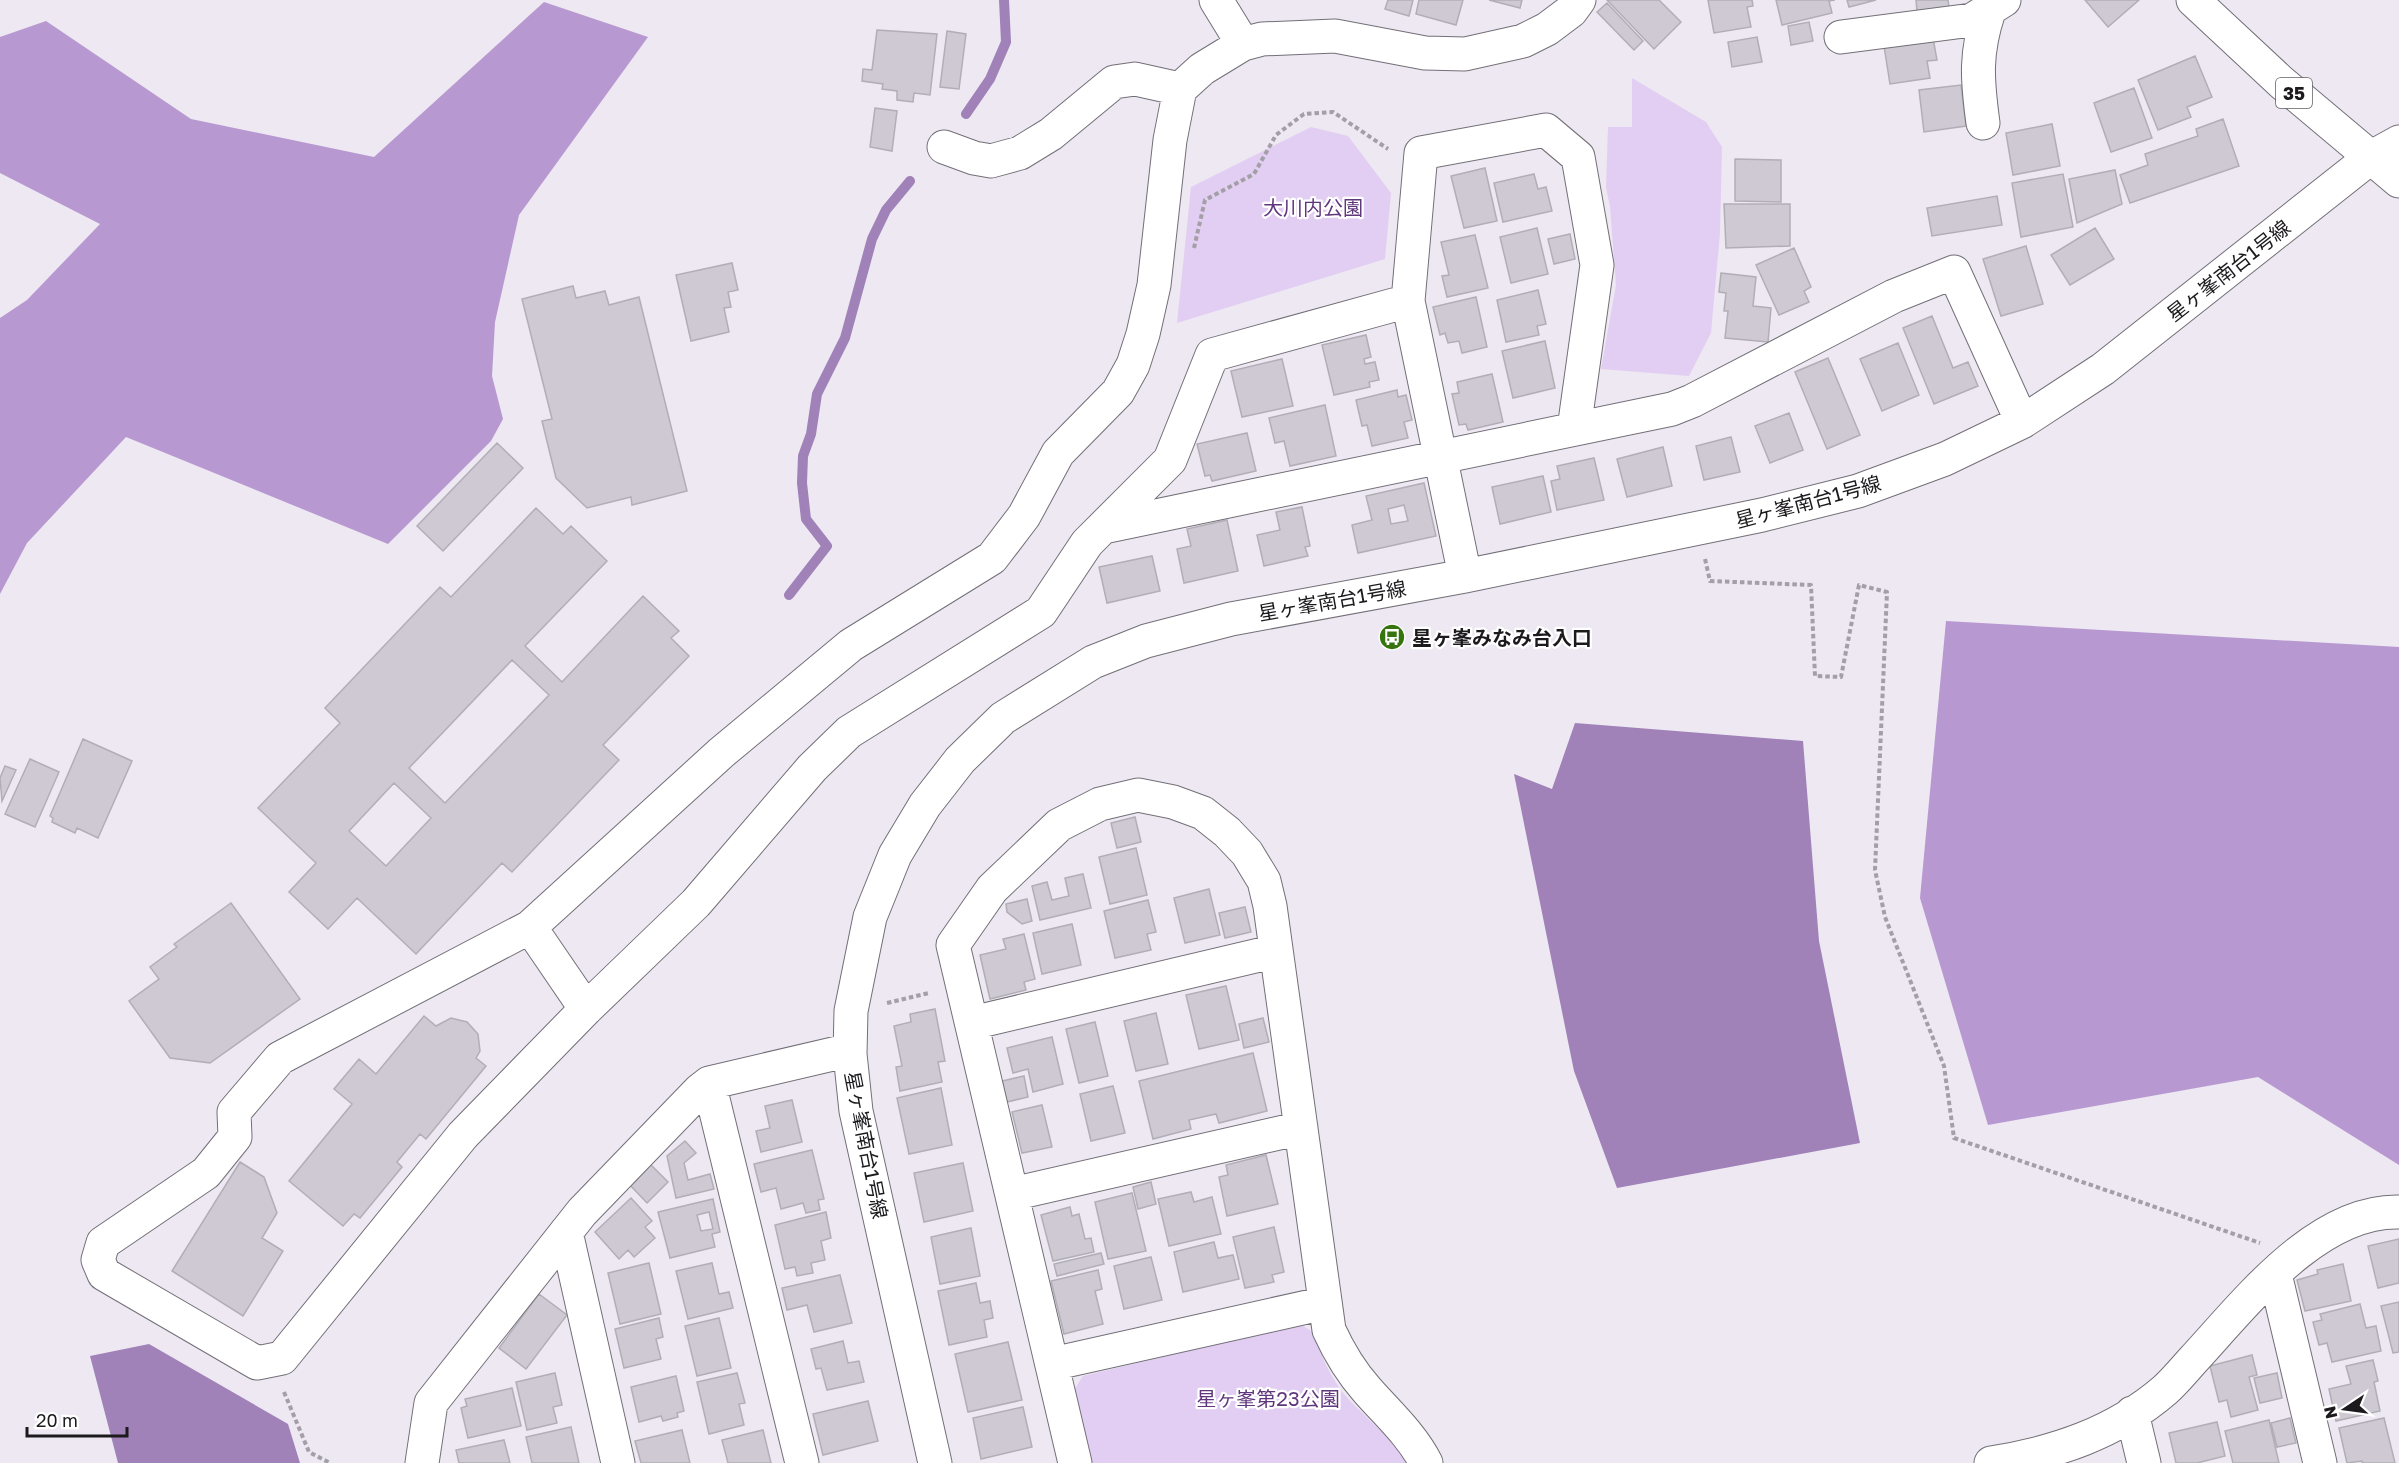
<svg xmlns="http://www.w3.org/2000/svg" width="2399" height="1463" font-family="'Golos Text','Noto Sans JP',sans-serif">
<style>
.green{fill:#e2cef2}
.forest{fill:#b898d1}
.water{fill:#a081b8}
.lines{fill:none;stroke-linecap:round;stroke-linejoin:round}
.stream{stroke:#a081b8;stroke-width:10}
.building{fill:#cec9d2;stroke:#b2aeb6;stroke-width:1.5;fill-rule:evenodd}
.minor-casing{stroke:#736f77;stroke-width:35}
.major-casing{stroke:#736f77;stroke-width:35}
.path{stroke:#a39fa7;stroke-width:4;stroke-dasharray:4.5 3;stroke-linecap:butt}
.minor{stroke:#fff;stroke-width:33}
.major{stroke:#fff;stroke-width:33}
.labels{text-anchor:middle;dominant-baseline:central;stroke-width:4.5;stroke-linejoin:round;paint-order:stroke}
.shield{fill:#fff;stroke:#605f61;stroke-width:1.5}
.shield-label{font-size:18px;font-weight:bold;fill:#1c1a1d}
.park-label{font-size:20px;fill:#60377c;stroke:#fff}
.street-label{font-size:20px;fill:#1c1a1d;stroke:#fff}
.poi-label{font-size:20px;font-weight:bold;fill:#1c1a1d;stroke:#fff;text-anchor:start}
</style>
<rect width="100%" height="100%" fill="#ede8f2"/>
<path class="green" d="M1632 78 1706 122 1722 147 1720 233 1711 333 1689 376 1601 369 1616 285 1610 207 1606 187 1608 127H1632Z
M1311 127 1348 136 1391 193 1385 259 1177 323 1191 187Z
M1300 1324 1313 1332C1321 1355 1329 1375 1344 1394 1365 1418 1390 1435 1406 1463H1090L1072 1393 1083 1376Z"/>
<path class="forest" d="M544 2 648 37 519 215 495 322 492 376 503 419 491 441 388 544 126 437 27 543 0 594V318L27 300 100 224 0 173V37L46 21 191 119 374 157Z
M1946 621 2399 647V1165L2258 1077 1988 1125 1920 898Z"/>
<path class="water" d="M1575 723 1803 741 1819 941 1860 1143 1617 1188 1574 1071 1514 774 1552 789Z
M149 1344 288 1424 300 1463H118L90 1356Z"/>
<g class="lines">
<path class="stream" d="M966 114 990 79 1006 42 1004 0
M789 595 827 546 806 519 802 483 803 456 811 434 817 394 845 338 872 239 886 210 910 181"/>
</g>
<path class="building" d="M1388 0H1413L1409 16 1385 9Z
M1419 0H1463L1456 25 1416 14Z
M1489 0H1522L1520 8Z
M1607 0H1659L1681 22 1654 49Z
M1708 0H1752L1753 6 1747 7 1751 27 1714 33Z
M1776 0H1835L1829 1 1832 13 1782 25Z
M1847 0H1876L1849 7Z
M1916 0H1948L1949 7 1917 11Z
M2085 0H2139L2108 27Z
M1607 3 1643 41 1634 50 1597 12Z
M1809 22 1813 41 1791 45 1788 26Z
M877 30 937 34 930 95 914 93 913 102 897 100V91L882 89 883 84 862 81 863 69 872 70Z
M947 31 966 34 959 89 940 87Z
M1757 37 1762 62 1732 67 1728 42Z
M1933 38 1937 60 1927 61 1930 78 1890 84 1884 46Z
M2195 56 2212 97 2187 107 2191 117 2158 130 2138 80Z
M1961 85 1966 126 1924 132 1919 90Z
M2134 88 2152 138 2111 152 2094 103Z
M875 108 897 111 892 151 870 147Z
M2223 119 2239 166 2130 203 2120 175 2148 165 2145 154 2198 136 2196 129Z
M2052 124 2060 166 2013 175 2006 133Z
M1735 159 1781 160V202L1735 201Z
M1485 168 1497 221 1464 228 1451 176Z
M2115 170 2122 204 2077 223 2069 179Z
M1534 174 1538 189 1546 187 1552 211 1503 222 1494 183Z
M2063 174 2073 227 2021 237 2012 183Z
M1997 196 2002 225 1932 236 1927 208Z
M1724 204H1790V246L1726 248Z
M1537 228 1548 274 1511 283 1500 237Z
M2095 228 2114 259 2070 285 2051 255Z
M1570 234 1575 259 1554 264 1548 239Z
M1475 235 1488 288 1447 297 1442 276 1449 275 1441 242Z
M2026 246 2043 304 2001 316 1983 259Z
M1794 248 1811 287 1804 291 1809 302 1779 315 1756 265Z
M732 263 738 290 728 292 731 307 724 308 729 332 691 341 676 275Z
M1721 273 1756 277 1753 306 1771 308 1768 342 1725 338 1728 311H1724L1726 293 1719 292Z
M573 286 576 298 605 291 609 305 639 297 687 491 632 505 631 497 587 508 556 478 542 421 552 419 522 299Z
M1538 290 1546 324 1537 326 1539 335 1506 342 1497 300Z
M1476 297 1487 347 1462 353 1459 341 1448 343 1445 333 1440 335 1433 307Z
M1932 316 1953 368 1968 362 1978 386 1934 404 1903 328Z
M1366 335 1371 357 1364 359 1365 364 1375 362 1379 380 1369 382 1370 387 1334 395 1322 345Z
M1545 341 1555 388 1513 398 1502 351Z
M1898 343 1919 395 1882 411 1860 359Z
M1828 358 1860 435 1827 449 1795 372Z
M1282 359 1293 406 1242 417 1231 371Z
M1492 374 1503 422 1468 430 1466 424 1459 425 1452 394 1459 393 1457 382Z
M1397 390 1398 397 1406 395 1412 420 1404 422 1408 438 1372 446 1367 425 1362 426 1356 400Z
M1325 405 1336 456 1290 466 1284 441 1275 443 1269 418Z
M1789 413 1803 450 1770 463 1755 426Z
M1247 433 1256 471 1212 481 1210 475 1205 476 1197 444Z
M1731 437 1740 472 1704 480 1696 446Z
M497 443 523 468 443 551 417 526Z
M1663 447 1672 486 1627 497 1617 459Z
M1594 458 1604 500 1557 510 1551 481 1560 479 1557 466Z
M1543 476 1551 512 1500 524 1492 487Z
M1424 483 1436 536 1358 553 1352 525 1372 520 1366 496ZM1404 505 1408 521 1391 524 1388 509Z
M1302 507 1310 546 1305 547 1308 556 1264 566 1257 535 1280 530 1276 512Z
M536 508 563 534 571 526 607 561 525 646 562 682 643 596 679 631 671 638 689 656 603 745 619 760 512 872 502 863 416 954 357 898 328 929 289 892 316 863 258 808 340 723 325 708 440 587 451 597ZM512 660 549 695 445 803 409 768ZM394 783 431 818 386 866 349 831Z
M1227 520 1238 571 1184 583 1177 549 1191 546 1187 529Z
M1152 556 1160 591 1107 603 1099 567Z
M83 739 132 761 98 838 77 828 75 833 52 822 53 818 50 816Z
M30 759 59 772 35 827 5 814Z
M5 766 16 770 2 801 0 778Z
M1135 817 1141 842 1117 848 1111 823Z
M1136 848 1147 895 1110 904 1099 857Z
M1083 874 1091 908 1040 920 1032 886 1047 882 1052 900 1069 896 1065 878Z
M1209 889 1220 935 1185 943 1174 898Z
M1027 899 1032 921 1022 924 1007 912 1006 904Z
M1148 900 1156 932 1147 934 1151 950 1115 958 1104 911Z
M231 903 300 999 210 1063 170 1058 129 1001 159 979 150 967 177 947 174 944Z
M1245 907 1251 932 1225 938 1219 913Z
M1072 924 1081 965 1042 974 1033 933Z
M1024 934 1035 979 1024 982 1026 990 990 999 980 955 1006 949 1003 939Z
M1226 986 1239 1040 1199 1049 1186 995Z
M935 1009 945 1061 938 1062 942 1082 900 1091 896 1067 902 1066 894 1026 911 1022 910 1014Z
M1156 1013 1168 1064 1136 1071 1124 1021Z
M424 1016 436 1026 451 1018 467 1022 478 1034 480 1051 476 1058 486 1066 426 1139 420 1134 397 1162 402 1167 360 1218 354 1214 343 1226 289 1181 352 1104 334 1089 359 1059 376 1074Z
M1263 1018 1269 1042 1244 1048 1239 1024Z
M1095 1022 1108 1076 1079 1083 1066 1029Z
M1052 1037 1063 1084 1033 1092 1028 1069 1013 1073 1007 1048Z
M1253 1053 1267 1111 1219 1123 1216 1114 1189 1120 1191 1129 1153 1139 1139 1081Z
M1024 1076 1028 1097 1007 1102 1002 1081Z
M1113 1086 1125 1133 1091 1141 1080 1094Z
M941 1088 952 1145 909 1154 897 1098Z
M792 1100 802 1142 761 1152 756 1131 770 1128 765 1106Z
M1042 1105 1052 1147 1022 1153 1012 1112Z
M685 1141 696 1153 684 1163 688 1180 710 1174 714 1189 676 1198 667 1156Z
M812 1150 824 1199 818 1200 820 1210 806 1213 803 1203 781 1209 776 1188 761 1192 754 1164Z
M1266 1155 1278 1204 1227 1216 1219 1177 1228 1175 1226 1165Z
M240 1162 264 1177 277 1213 262 1238 283 1251 243 1316 172 1271Z
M963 1163 973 1211 924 1222 914 1173Z
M650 1164 668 1182 647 1203 629 1184Z
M1151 1182 1156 1204 1138 1209 1133 1187Z
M1191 1192 1194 1202 1212 1197 1221 1234 1169 1246 1158 1199Z
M1132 1193 1146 1251 1108 1259 1095 1202Z
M631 1198 652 1221 645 1227 655 1238 634 1257 628 1250 619 1259 595 1232Z
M713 1199 720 1232 712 1234 715 1247 670 1258 658 1212ZM709 1212 713 1229 701 1231 697 1215Z
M1070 1207 1072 1216 1079 1214 1085 1239 1091 1238 1094 1252 1053 1261 1041 1215Z
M826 1212 831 1238 821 1241 825 1260 811 1263 813 1273 797 1276 795 1267 785 1269 775 1225Z
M1274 1227 1284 1272 1272 1275 1274 1282 1245 1288 1233 1237Z
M971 1228 980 1276 940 1284 931 1237Z
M2399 1239V1283L2378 1288 2368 1246Z
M1214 1242 1218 1258 1233 1255 1239 1279 1183 1292 1174 1252Z
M1101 1253 1104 1264 1057 1276 1054 1264Z
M1151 1257 1162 1300 1124 1309 1114 1266Z
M649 1263 661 1314 620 1324 608 1273Z
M712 1263 719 1294 729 1292 733 1308 688 1319 676 1271Z
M2343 1264 2351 1301 2305 1311 2297 1280 2318 1274 2317 1270Z
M1098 1270 1102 1289 1095 1291 1103 1324 1064 1334 1051 1281Z
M840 1275 852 1323 814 1332 807 1305 787 1310 782 1288Z
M976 1283 980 1303 990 1301 993 1318 984 1320 987 1337 949 1345 938 1291Z
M539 1294 567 1315 526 1369 499 1348Z
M2399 1302V1352L2393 1353 2381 1306Z
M2360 1304 2366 1328 2376 1326 2381 1351 2332 1362 2327 1343 2319 1345 2313 1322 2322 1320 2320 1314Z
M659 1318 663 1337 656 1339 661 1359 624 1368 615 1329Z
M719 1318 731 1368 697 1376 685 1326Z
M843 1341 848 1363 859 1361 864 1382 827 1390 821 1368 816 1369 811 1349Z
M1008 1342 1022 1400 968 1412 955 1354Z
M2252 1355 2257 1375 2249 1377 2258 1410 2231 1417 2227 1400 2219 1402 2210 1366Z
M2373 1360 2378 1381 2374 1382 2380 1411 2336 1421 2329 1389 2351 1384 2346 1366Z
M555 1373 562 1405 553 1407 557 1423 527 1430 516 1382Z
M737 1373 745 1403 739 1404 744 1425 709 1434 697 1382Z
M2277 1373 2282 1398 2260 1403 2254 1378Z
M676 1376 684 1411 677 1413 678 1417 663 1421 661 1416 639 1422 631 1387Z
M512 1388 521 1426 468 1438 461 1408 467 1406 465 1399Z
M868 1401 878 1441 823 1455 813 1414Z
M1023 1407 1032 1447 981 1459 973 1418Z
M2290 1418 2296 1443 2277 1447 2271 1423Z
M2384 1418 2395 1463H2362V1461L2347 1463 2339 1428Z
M2269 1420 2279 1463H2233L2225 1431Z
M2217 1422 2225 1456 2197 1463H2176L2169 1433Z
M571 1427 579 1463H532L526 1437Z
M682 1430 690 1463H641L635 1441Z
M763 1430 771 1463H728L722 1440Z
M504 1440 510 1463H459L456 1450Z"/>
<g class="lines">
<g class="minor-casing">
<path id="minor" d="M1216 0 1243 44
M1841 37 1972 20 2004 0
M1983 123C1977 79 1975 53 1989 11
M944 147 974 158 991 161 1020 153 1051 134 1114 82 1135 79 1180 89
M1408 301 1212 355 1170 460 1087 543 1041 612 849 732 812 768 696 903 586 1009 463 1135 282 1358 257 1363 104 1274 98 1260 103 1243 206 1173 235 1137 234 1112 280 1058 530 927 721 753 851 645 992 558 1024 516 1058 453 1118 392 1133 365 1143 334 1154 285 1170 140 1180 89 1202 69 1243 44 1262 39 1335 36 1425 53 1465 54 1523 41 1547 29 1571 11 1579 0
M1103 527 1672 409 1692 401 1894 296 1954 272 2022 422
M1465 576 1408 301 1421 153 1546 130 1578 157 1597 265 1574 429
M530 927 586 1009
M972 1023 1276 951
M709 1083 802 1463
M1012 1194 1301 1128
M566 1232 618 1463
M2275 1274 2320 1463
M1052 1364 1325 1303
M2132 1413 2144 1463
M422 1463 431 1403 582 1212 700 1090 709 1083 850 1050
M935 1463 856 1111 850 1054 851 1011 870 917 895 855 925 805 960 760 1003 718 1093 662 1146 641 1231 619 1465 576 1762 515 1858 491 1945 459 2022 422 2103 369 2370 158 2399 142
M1075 1463 953 945 992 889 1059 825 1100 804 1138 795 1173 802 1203 813 1227 832 1247 853 1264 881 1270 906 1329 1330C1339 1352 1351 1372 1367 1390 1388 1414 1411 1434 1426 1463
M1991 1463C2055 1453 2115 1433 2165 1390 2175 1381 2184 1370 2193 1360 2245 1304 2316 1210 2399 1212"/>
</g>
<g class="major-casing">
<path id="major" d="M2193 0 2281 82 2399 181"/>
</g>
<path class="path" d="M1194 248 1205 200 1254 174 1276 135 1304 114 1333 112 1388 149
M1705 559 1710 581 1811 585 1815 676 1841 677 1859 585 1887 592 1875 870 1885 917 1944 1066 1954 1138 2260 1243
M887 1003 929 993
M284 1392 309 1452 330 1463"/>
<use href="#minor" class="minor"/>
<use href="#major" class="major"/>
</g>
<defs>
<g id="bus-disc" transform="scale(1.35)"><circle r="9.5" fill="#35740e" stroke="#fff"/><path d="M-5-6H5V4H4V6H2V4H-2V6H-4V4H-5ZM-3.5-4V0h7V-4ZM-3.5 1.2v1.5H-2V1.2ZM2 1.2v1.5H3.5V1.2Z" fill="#fff"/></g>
</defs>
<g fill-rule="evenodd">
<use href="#bus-disc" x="1392" y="637"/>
</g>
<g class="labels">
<rect class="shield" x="2276" y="78" width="36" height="30" rx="4.5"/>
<g class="shield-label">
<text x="2294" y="93">35</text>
</g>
<g class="park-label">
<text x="1313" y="207">大川内公園</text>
<text x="1268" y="1398">星ヶ峯第23公園</text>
</g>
<g class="street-label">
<text transform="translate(2228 270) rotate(-38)">星ヶ峯南台1号線</text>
<text transform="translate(1808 501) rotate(-15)">星ヶ峯南台1号線</text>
<text transform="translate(1332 600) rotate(-10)">星ヶ峯南台1号線</text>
<text transform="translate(867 1145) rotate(79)">星ヶ峯南台1号線</text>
</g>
<g class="poi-label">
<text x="1412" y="637">星ヶ峯みなみ台入口</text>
</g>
</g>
<g transform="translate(2345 1409) rotate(257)" stroke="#ffffff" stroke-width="4.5" paint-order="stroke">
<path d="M0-4.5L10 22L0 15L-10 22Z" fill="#1c1a1d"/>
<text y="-9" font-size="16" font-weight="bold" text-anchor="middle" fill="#1c1a1d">N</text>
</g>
<path d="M27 1427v9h100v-9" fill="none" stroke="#1c1a1d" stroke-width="3"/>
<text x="36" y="1427" font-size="18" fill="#1c1a1d" stroke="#ffffff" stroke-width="4.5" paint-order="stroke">20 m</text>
</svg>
